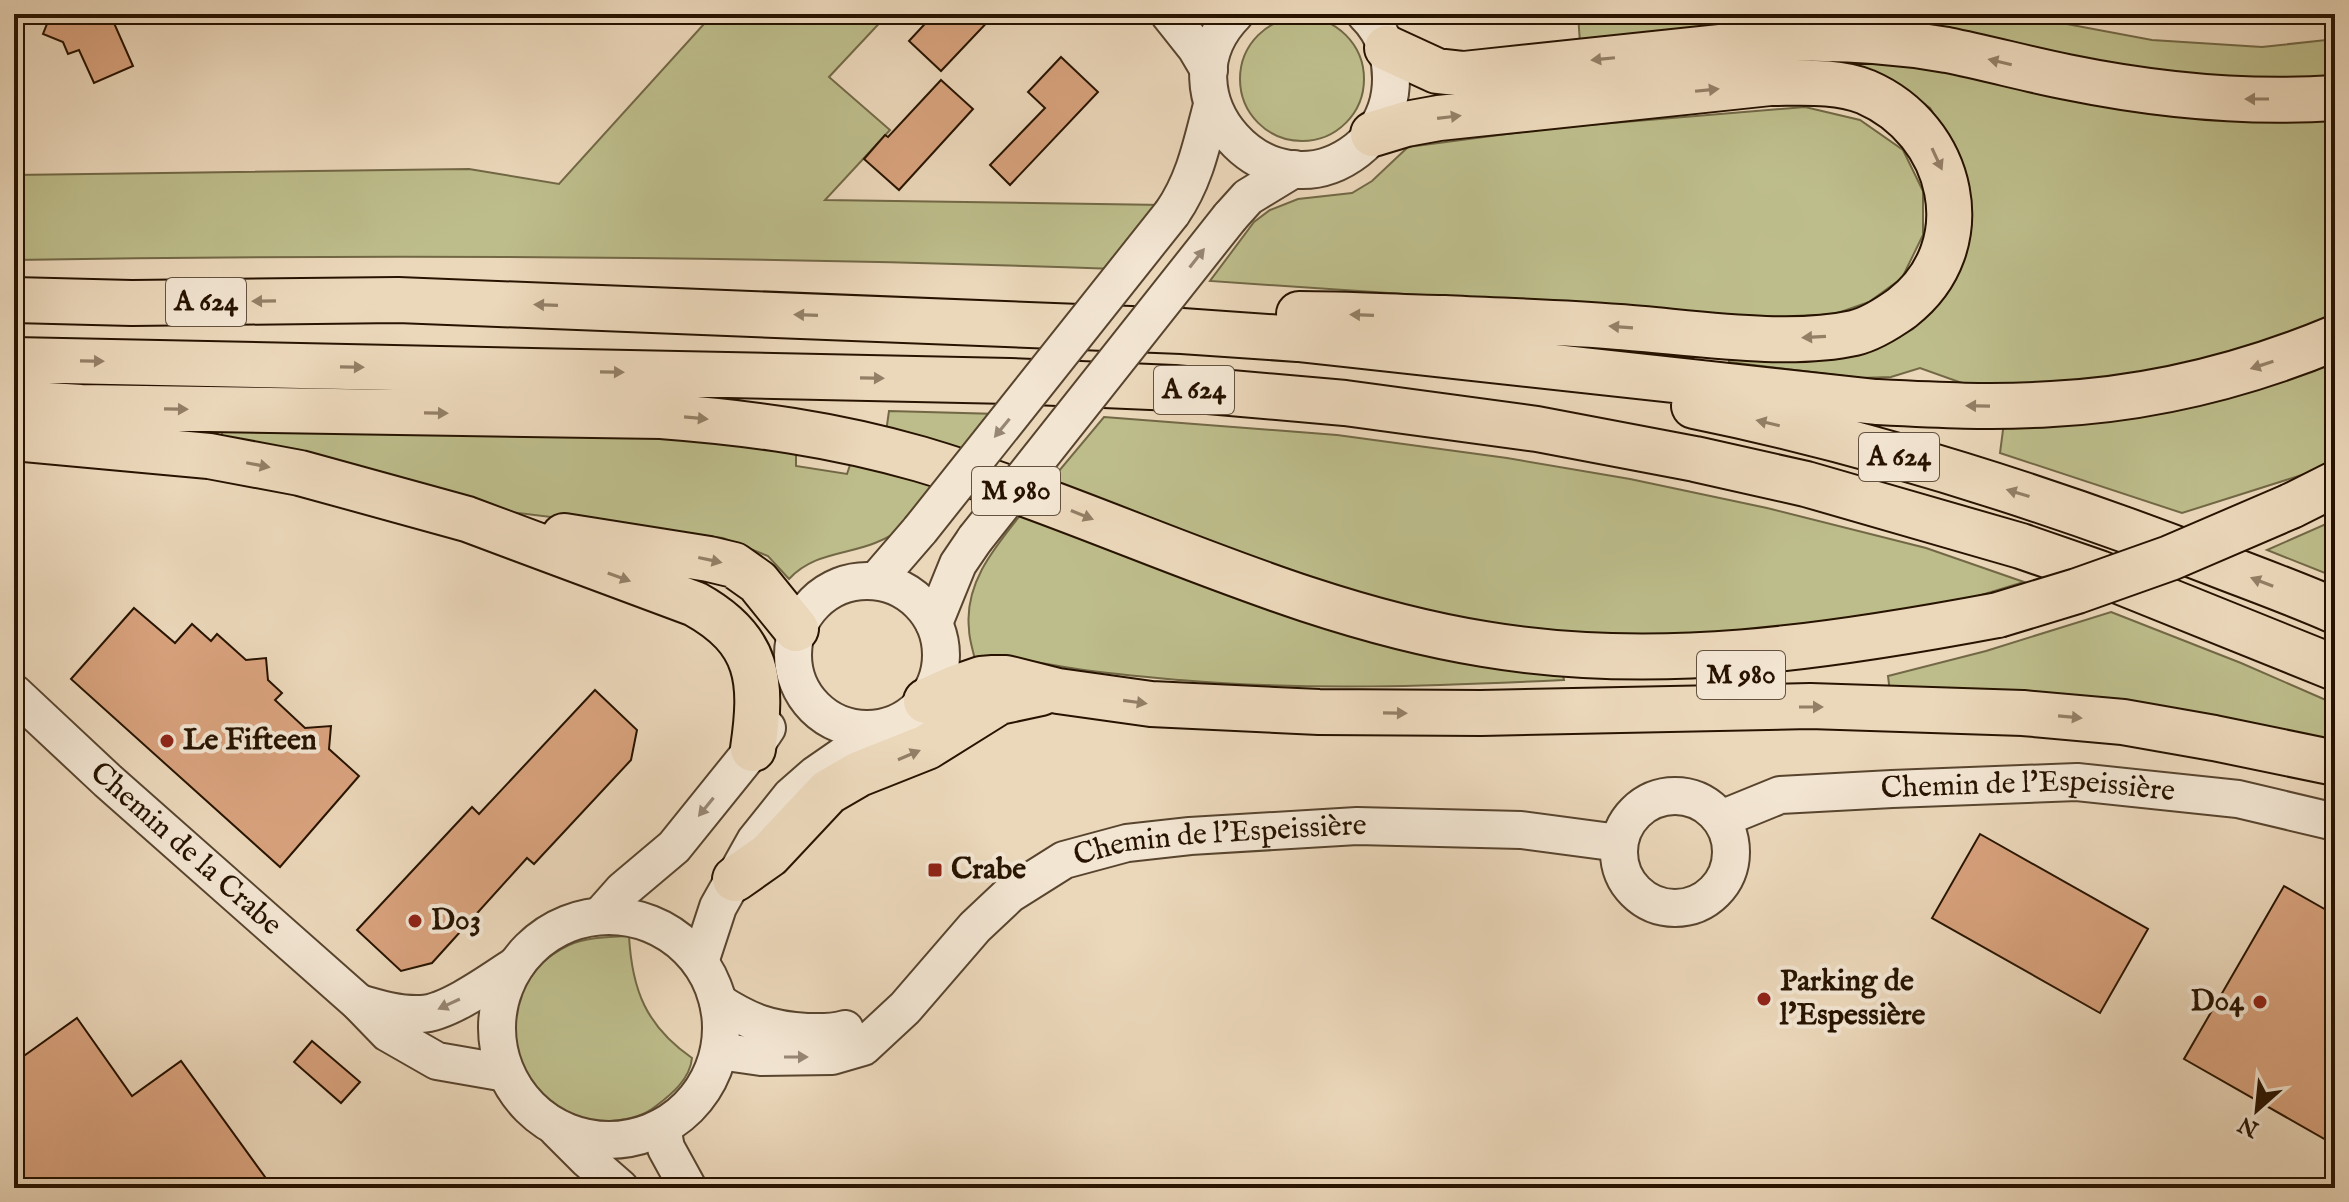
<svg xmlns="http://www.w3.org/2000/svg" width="2349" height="1202" font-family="'IM FELL English',serif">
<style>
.green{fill:#bdbd8b;stroke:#726846;stroke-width:2}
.building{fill:#d8a27d;stroke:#271300;stroke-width:2}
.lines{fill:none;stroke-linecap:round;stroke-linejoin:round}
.minor-casing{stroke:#58442e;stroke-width:40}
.highway-casing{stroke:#271300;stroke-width:48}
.minor{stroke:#f2e5d2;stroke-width:36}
.highway{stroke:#ebd7ba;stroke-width:44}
.minor-bridge-casing{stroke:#58442e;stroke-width:40;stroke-linecap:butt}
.highway-bridge-casing{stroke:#271300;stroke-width:48;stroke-linecap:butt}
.minor-bridge{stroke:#f2e5d2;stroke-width:36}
.highway-bridge{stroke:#ebd7ba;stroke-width:44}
.oneway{fill:#937f66}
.oneway2{fill:#978674}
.poi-dot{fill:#8f2418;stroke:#f2e5d2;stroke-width:3}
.labels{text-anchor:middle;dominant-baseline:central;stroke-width:8;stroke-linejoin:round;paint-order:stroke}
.shield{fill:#f2e5d2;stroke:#64523f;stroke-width:2}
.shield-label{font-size:28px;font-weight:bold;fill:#271300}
.poi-label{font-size:30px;font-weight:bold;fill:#271300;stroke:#f2e5d2;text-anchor:start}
.street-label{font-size:30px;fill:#271300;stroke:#f2e5d2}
</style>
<rect width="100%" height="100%" fill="#ebd7ba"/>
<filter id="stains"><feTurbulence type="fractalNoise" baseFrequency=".0025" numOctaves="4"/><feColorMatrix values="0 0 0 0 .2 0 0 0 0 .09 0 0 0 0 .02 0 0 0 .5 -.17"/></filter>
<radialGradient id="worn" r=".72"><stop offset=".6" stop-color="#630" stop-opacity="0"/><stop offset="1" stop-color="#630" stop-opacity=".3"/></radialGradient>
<path class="green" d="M713 14H888L829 77 890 130 825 200 1163 205 1116 269C749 256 381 254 14 260V175L469 169 559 184Z
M1578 14H2013L2152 40 2262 47 2335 39V78L2240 80 1580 43Z
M1240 79a62 62 0 1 1 124 0a62 62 0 1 1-124 0Z
M1837 57 2335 116V316L2277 339 2145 374 2070 383 1973 387 1920 368 1891 377 1861 378 1729 362V354L1872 350 1913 329 1944 297 1965 254 1971 202 1960 156 1930 108 1891 80 1835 64Z
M1805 107 1860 120 1903 150 1923 191V235L1902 278 1869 302 1835 314 1791 317 1699 314 1210 281 1254 222 1270 210 1298 199 1352 193 1372 181 1408 147 1552 128Z
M2335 357V459L2308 473 2182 513 2000 453 2004 422Z
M889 411 998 414 964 456 886 432Z
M1104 417 1337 435 1507 458 1630 479 1767 508 1926 548 2024 582 1942 607 1809 633 1569 641 1352 598 1048 484Z
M223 427 698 439 796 451V466L847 474 851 462 940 486C919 511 907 531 875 543 845 555 813 553 789 579L768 556 723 538 477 508 220 446Z
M1022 513 1383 643 1452 660 1518 671 1563 675 1564 680C1436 686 1308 691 1180 680 1146 677 1111 674 1077 669 1043 664 1009 655 975 660 973 650 969 639 969 629 964 583 995 547 1022 513Z
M2335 520V577L2267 550Z
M2111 612 2241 663 2335 704V747L1890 692 1888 676 1986 651Z
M629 936C632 990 646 1026 692 1058 690 1079 672 1094 656 1106 644 1116 626 1120 611 1121 508 1125 476 989 569 945 587 937 610 937 629 936Z"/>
<path class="building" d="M51 14H110L133 66 94 83 79 50 68 54 63 42 43 34Z
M934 14H995L941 71 909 41Z
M1061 57 1098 92 1010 185 990 165 1045 108 1028 92Z
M941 80 973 109 899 190 864 159 885 135 888 137Z
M134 608 175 643 192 624 211 641 217 634 246 660 266 658 268 680 282 693 275 700 305 728 331 726 329 749 359 776 280 867 71 679Z
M595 690 637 730 631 760 534 864 527 858 432 963 401 971 357 930 472 807 479 814Z
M1980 834 2148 929 2100 1013 1932 918Z
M2284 886 2335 915V1145L2184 1059Z
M77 1018 132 1096 181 1061 273 1188H14V1063Z
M312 1041 360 1082 341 1103 294 1062Z"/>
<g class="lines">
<g class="minor-casing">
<g id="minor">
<path d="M1169 14 1196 48 1209 70"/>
<path d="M1235 14C1156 94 1268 219 1357 150 1375 136 1387 115 1390 93 1394 64 1386 34 1365 14"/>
<path d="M1172 213C1195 180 1202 143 1212 105"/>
<path d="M1230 217 1248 197 1294 169"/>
<circle cx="867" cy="655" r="74"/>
<path d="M876 581 920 530"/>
<path d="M934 623 958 564 975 539"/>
<path id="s1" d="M14 693 108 781 359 1003 388 1033 437 1061 506 1073"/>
<circle cx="1675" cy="852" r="56"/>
<path id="s2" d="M1721 819 1780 795 1892 789 2077 782 2238 799 2335 822"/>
<path d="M600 916 623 890 674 847 753 749 767 728"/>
<circle cx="609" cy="1028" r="112"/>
<path d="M700 962 718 907 755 841 791 796 815 775 854 748 873 730"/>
<path d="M718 1002C749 1022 770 1030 807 1032 820 1032 832 1033 845 1029"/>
<path d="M359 1003C379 1009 400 1015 421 1014 448 1013 493 980 516 965"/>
<path id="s3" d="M719 1051 761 1057 832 1056 863 1047 905 1008 975 927 1010 894 1064 860 1127 843 1190 836 1357 826 1521 830 1619 843"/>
<path d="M662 1127 666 1148 688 1188"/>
<path d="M557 1129 588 1160 620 1188"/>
</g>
</g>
<g class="highway-casing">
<path id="highway" d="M1387 48 1437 71 1464 74 1795 39C1846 38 1896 41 1947 50 1987 58 2027 69 2067 77 2155 95 2245 104 2335 98
M14 300 132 303 398 300 1182 331 1298 339 1876 402C1935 405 1993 408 2052 404 2149 399 2246 375 2335 338
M1299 314C1347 314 1396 317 1444 318 1502 321 1561 322 1619 327 1689 332 1786 348 1854 333 1871 329 1888 318 1902 308 1982 246 1954 130 1866 92 1837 80 1801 83 1770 83L1439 118 1406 124 1373 134
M14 360 1010 381 1174 388 1345 403 1537 429 1695 459 1806 484 2021 546 2099 573 2335 668
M14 403 81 407 661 416C752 423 832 434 920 459 1109 515 1287 612 1484 644 1656 673 1828 647 1998 615
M1694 406C1871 442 2043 497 2211 562 2252 578 2294 593 2335 611
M14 438 209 456 300 473 467 519 695 604C760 640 763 681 753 749
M2291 506 2335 484
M564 536 709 559 734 565 758 582 796 629
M926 701 955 688 981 679 993 678H1006L1058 691 1151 704 1319 712 1481 713 1810 706 2023 713 2123 722 2214 738 2335 763
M735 879 769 855 828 792 859 774 927 747 999 702 1041 693"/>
</g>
<use href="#minor" class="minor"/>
<use href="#highway" class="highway"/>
<g class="minor-bridge-casing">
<path id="minor-bridge" d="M920 530 1172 213
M975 539 1230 217"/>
</g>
<g class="highway-bridge-casing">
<path id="highway-bridge" d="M1998 615 2077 591 2170 558 2291 506"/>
</g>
<use href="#minor-bridge" class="minor-bridge"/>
<use href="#highway-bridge" class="highway-bridge"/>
</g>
<defs><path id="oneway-solid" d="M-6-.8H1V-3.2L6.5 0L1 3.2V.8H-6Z" transform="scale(2)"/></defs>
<g class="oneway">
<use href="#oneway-solid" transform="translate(1603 59) rotate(174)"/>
<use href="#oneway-solid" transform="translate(2000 62) rotate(-167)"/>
<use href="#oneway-solid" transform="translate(1707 90) rotate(-6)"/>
<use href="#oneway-solid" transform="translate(2257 99) rotate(180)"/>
<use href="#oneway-solid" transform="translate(1449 117) rotate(-7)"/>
<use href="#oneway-solid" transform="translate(1937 159) rotate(65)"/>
<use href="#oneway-solid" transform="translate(264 301) rotate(179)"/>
<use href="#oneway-solid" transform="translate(546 305) rotate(-178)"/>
<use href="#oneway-solid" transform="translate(806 315) rotate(-178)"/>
<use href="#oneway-solid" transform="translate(1362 315) rotate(-178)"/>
<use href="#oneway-solid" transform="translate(1621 327) rotate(-176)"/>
<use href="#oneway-solid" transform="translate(1814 337) rotate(177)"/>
<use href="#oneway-solid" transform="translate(92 361) rotate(1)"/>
<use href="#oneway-solid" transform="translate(2262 365) rotate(162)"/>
<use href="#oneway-solid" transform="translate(352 367) rotate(1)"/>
<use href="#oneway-solid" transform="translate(612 372) rotate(1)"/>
<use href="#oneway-solid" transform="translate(872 378) rotate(1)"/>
<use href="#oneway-solid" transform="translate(1978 406) rotate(-179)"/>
<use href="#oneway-solid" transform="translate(176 409) rotate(1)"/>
<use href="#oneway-solid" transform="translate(436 413) rotate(1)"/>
<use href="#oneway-solid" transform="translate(696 418) rotate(5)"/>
<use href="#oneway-solid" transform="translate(1768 423) rotate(-167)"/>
<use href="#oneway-solid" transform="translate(258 465) rotate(11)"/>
<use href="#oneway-solid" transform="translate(2018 493) rotate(-163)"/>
<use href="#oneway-solid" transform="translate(1082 515) rotate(22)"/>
<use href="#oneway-solid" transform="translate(710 560) rotate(12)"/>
<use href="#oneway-solid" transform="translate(619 577) rotate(20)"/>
<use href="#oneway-solid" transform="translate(2262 582) rotate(-159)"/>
<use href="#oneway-solid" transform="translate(1135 702) rotate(8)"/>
<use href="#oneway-solid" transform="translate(1811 707)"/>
<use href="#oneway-solid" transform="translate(1395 713) rotate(1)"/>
<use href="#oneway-solid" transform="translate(2070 717) rotate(5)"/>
<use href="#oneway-solid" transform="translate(909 755) rotate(-23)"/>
</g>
<g class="oneway2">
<use href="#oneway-solid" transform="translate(1197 258) rotate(-52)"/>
<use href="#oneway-solid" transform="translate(1002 428) rotate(129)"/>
<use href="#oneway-solid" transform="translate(706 807) rotate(129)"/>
<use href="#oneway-solid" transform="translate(449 1004) rotate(155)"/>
<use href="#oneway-solid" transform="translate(796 1057)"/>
</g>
<g class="poi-dot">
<circle cx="167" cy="741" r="8"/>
<rect x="927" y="862" width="16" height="16" rx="4"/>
<circle cx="415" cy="921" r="8"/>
<circle cx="1764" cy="999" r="8"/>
<circle cx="2260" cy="1002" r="8"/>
</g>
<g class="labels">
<g class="shield">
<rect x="166" y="278" width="80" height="48" rx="6"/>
<rect x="1154" y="366" width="80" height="48" rx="6"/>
<rect x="1859" y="433" width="80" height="48" rx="6"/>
<rect x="972" y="467" width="88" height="48" rx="6"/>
<rect x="1697" y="651" width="88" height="48" rx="6"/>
</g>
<g class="shield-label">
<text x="206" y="302">A 624</text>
<text x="1194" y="390">A 624</text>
<text x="1899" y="457">A 624</text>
<text x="1016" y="491">M 980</text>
<text x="1741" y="675">M 980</text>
</g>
<g class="poi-label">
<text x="183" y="741">Le Fifteen</text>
<text x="951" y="870">Crabe</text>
<text x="431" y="921">D03</text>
<text x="1780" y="982">Parking de<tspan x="1780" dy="34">l'Espessière</tspan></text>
<text x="2244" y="1002" text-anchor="end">D04</text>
</g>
<g class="street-label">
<text stroke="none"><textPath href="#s2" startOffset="312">Chemin de l'Espeissière</textPath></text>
<text stroke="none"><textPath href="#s3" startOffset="580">Chemin de l'Espeissière</textPath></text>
<text stroke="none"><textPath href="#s1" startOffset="232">Chemin de la Crabe</textPath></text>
</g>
</g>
<rect width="2349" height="1202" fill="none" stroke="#ebd7ba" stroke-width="48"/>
<rect x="16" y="16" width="2317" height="1170" fill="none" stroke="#271300" stroke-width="4"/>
<rect x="24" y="24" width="2301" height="1154" fill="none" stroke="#271300" stroke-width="2"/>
<g transform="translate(2257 1110) rotate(207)" stroke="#f2e5d2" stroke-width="6" paint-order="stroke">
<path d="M0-6L14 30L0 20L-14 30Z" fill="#271300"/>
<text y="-12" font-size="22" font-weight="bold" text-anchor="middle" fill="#271300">N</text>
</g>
<rect width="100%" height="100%" filter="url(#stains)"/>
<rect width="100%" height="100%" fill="url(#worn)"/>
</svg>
